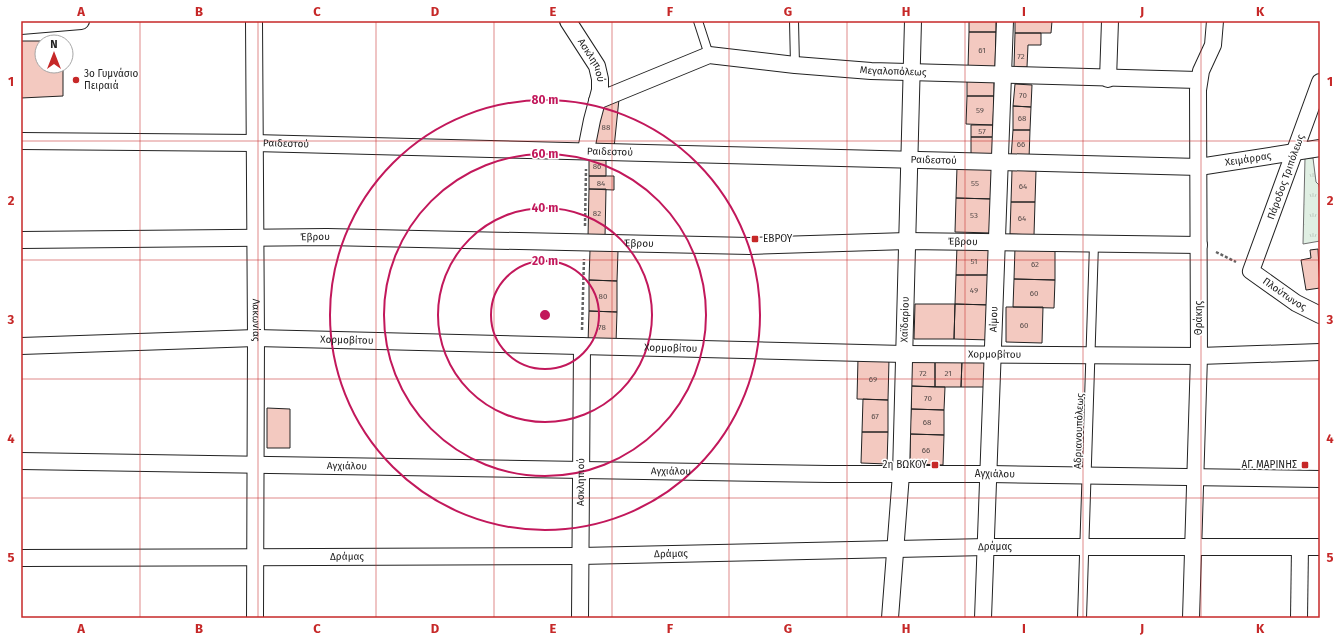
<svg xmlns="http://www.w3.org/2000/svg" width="1341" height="639" font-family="'Fira Sans',sans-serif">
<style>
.grass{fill:url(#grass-tufts);stroke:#6f6f6f}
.building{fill:#f3c9c0;stroke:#222}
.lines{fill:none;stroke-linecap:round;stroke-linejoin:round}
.lane-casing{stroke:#222;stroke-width:10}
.street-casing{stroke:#222;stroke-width:18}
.path{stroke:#646464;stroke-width:2.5;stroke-dasharray:3 2;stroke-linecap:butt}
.lane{stroke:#fff;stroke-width:8}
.street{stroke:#fff;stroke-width:16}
.grid{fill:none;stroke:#c62828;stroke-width:1;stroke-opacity:0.55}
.ring{fill:none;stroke:#c2185b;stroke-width:2}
.poi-dot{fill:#c62828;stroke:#fff;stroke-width:1.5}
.labels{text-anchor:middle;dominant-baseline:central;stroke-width:3;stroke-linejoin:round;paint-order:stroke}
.number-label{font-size:8px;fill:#564c4a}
.street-label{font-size:10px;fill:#222;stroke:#fff}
.poi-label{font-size:10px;fill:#222;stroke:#fff;text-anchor:start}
.centre{fill:#c2185b;stroke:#fff;stroke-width:2}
.ring-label{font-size:12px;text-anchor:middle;font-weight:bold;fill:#c2185b;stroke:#fff;stroke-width:3;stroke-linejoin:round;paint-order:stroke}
.neatline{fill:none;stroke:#c62828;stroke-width:1.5}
.grid-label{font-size:13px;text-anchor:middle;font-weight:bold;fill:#c62828}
</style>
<defs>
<pattern id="grass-tufts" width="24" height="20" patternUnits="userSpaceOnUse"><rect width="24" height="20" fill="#e0efe3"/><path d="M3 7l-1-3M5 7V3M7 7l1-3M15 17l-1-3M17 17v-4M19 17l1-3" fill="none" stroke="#c0cdc2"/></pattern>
</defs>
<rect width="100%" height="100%" fill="#fff"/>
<path class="grass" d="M1305 158H1313L1316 182 1319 185 1320 191V241L1303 244Z"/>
<path class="building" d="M969 21H996V32H969Z
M1015 21H1052L1051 33H1015Z
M969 32H996L995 69 968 68Z
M1015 33H1041V45H1028L1027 67H1014Z
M21 41H48L42 42V66H63V96L21 98Z
M967 77 994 78V96H967Z
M1015 84 1032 85 1031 107 1013 106Z
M967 96H994L993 125 966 124Z
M619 99 614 148 592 147 599 108Z
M1013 106 1031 107 1030 130H1013Z
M971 125H993V137H971Z
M1013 130H1030L1029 159 1011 158Z
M971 137H993V159L971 158Z
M589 156H606V176H589Z
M957 167 994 168 993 199 956 198Z
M1012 170 1036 171 1035 202H1011Z
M589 176H614V190L589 189Z
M589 189H606L605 237H588Z
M956 198 993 199 992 233 955 232Z
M1011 202H1035L1034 235 1010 234Z
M957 246 993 247 992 275H956Z
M1015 247 1055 248V280L1014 279Z
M1318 249 1320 288 1306 290 1301 260 1311 258 1310 250Z
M590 250 618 251 617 281 589 280Z
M956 275H992L991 305 955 304Z
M1014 279 1055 280 1054 308 1013 307Z
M589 280 617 281V312L589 311Z
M915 304H955L954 339H914Z
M955 304 991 305V340L954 339Z
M1006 307H1043L1042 343 1006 342Z
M589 311 617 312 616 343H588Z
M858 358 889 359 888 400 857 399Z
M911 359H935V387L911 386Z
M935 359 962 360 961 387H935Z
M962 360H988V387H961Z
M911 386 945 387 944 410 911 409Z
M863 399 888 400V432H862Z
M267 408 290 409V448H267Z
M911 409 944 410V435L910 434Z
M862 432H888L887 464 861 463Z
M910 434 944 435 943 465 910 464Z"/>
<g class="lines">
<g class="lane-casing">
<path id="lane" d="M698 21 709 55
M794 21 795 65
M1082 618 1094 244"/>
</g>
<g class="street-casing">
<g id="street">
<path id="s1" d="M254 21 256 338 255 618"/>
<path id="s2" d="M568 21 597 66 600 79V90L592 120 586 150"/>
<path d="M21 26 81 21"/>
<path d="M1108 79 1110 21"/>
<path id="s3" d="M1320 82 1251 271 1296 303 1320 315"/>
<path id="s4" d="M597 101 709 55 795 65 871 71 1198 80"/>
<path id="s5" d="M21 141 254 143 1199 167 1320 148"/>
<path id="s6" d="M21 240 327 237 750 246 907 241 1199 245"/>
<path id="s7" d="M21 346 256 338 904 354 1199 356 1320 352"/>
<path id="s8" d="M21 461 829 474H989L1320 479"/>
<path id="s9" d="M21 558 580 556 986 547H1320"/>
<path id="s10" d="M580 618 582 346"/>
<path id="s11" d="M890 618 901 474 913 21"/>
<path id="s12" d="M983 618 1005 21"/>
<path d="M1191 618 1199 356 1198 90 1201 71 1213 45 1215 21"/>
<path d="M1299 618 1300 547"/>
</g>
</g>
<path class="path" d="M585 226 586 169
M1216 252 1236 262
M582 330 584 259"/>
<use href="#lane" class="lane"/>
<use href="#street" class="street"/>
</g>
<path class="grid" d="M140 21V618M258 21V618M376 21V618M494 21V618M612 21V618M729 21V618M847 21V618M965 21V618M1083 21V618M1201 21V618M21 141H1320M21 260H1320M21 379H1320M21 498H1320"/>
<g class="ring">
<circle cx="545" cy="315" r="54"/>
<circle cx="545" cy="315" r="107"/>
<circle cx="545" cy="315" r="161"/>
<circle cx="545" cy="315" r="215"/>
</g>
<g class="poi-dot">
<circle cx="76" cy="80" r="4"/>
<rect x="751" y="235" width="8" height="8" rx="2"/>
<rect x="931" y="461" width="8" height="8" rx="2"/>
<rect x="1301" y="461" width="8" height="8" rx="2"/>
</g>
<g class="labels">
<g class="number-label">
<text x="982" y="50">61</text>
<text x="1021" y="56">72</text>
<text x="1023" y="95">70</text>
<text x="980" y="110">59</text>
<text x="1022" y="118">68</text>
<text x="606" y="127">88</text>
<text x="982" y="131">57</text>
<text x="1021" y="144">66</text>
<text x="597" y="166">86</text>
<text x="601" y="183">84</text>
<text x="975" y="183">55</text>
<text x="1023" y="186">64</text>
<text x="597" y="213">82</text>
<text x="974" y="215">53</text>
<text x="1022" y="218">64</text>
<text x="974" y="261">51</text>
<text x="1035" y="264">62</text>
<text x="974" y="290">49</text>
<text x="1034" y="293">60</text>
<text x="603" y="296">80</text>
<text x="1024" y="325">60</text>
<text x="602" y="327">78</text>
<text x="923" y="373">72</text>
<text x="948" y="373">21</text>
<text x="873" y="379">69</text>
<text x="928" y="398">70</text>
<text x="875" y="416">67</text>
<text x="927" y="422">68</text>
<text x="926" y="450">66</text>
</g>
<g class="street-label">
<text stroke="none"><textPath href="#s2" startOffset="46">Ασκληπιού</textPath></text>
<text stroke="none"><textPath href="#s4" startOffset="306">Μεγαλοπόλεως</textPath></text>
<text stroke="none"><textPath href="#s5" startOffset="265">Ραιδεστού</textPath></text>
<text stroke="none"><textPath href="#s5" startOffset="589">Ραιδεστού</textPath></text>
<text stroke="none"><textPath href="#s5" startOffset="1228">Χειμάρρας</textPath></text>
<text stroke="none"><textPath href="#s5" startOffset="913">Ραιδεστού</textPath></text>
<text transform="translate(1286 177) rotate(-70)">Πάροδος Τριπόλεως</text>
<text stroke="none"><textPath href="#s6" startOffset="294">Έβρου</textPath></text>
<text stroke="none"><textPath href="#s6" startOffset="942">Έβρου</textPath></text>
<text stroke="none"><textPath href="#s6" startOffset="618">Έβρου</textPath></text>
<text stroke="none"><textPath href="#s3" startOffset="242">Πλούτωνος</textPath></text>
<text transform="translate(1199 318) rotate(-90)">Θράκης</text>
<text stroke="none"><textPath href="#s1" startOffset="299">Λακωνίας</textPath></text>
<text stroke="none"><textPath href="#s12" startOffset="299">Αίμου</textPath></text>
<text stroke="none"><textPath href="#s11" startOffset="299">Χαϊδαρίου</textPath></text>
<text stroke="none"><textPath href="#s7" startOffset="326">Χορμοβίτου</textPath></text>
<text stroke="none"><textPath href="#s7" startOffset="650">Χορμοβίτου</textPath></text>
<text stroke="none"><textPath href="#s7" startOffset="974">Χορμοβίτου</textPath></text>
<text transform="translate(1079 431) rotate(-88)">Αδριανουπόλεως</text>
<text stroke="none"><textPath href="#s8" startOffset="326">Αγχιάλου</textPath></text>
<text stroke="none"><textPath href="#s8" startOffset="650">Αγχιάλου</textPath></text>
<text stroke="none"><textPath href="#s8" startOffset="974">Αγχιάλου</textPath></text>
<text stroke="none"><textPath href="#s10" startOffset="136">Ασκληπιού</textPath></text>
<text stroke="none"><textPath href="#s9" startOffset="974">Δράμας</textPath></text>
<text stroke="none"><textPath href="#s9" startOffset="650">Δράμας</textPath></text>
<text stroke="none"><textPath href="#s9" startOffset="326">Δράμας</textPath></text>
</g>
<g class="poi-label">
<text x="84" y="74">3ο Γυμνάσιο<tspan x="84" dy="12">Πειραιά</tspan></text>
<text x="763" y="239">ΕΒΡΟΥ</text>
<text x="927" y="465" text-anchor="end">2η ΒΩΚΟΥ</text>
<text x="1297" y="465" text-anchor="end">ΑΓ. ΜΑΡΙΝΗΣ</text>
</g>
</g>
<circle cx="545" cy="315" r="6" class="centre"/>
<g class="ring-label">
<text x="545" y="104">80 m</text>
<text x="545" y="158">60 m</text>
<text x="545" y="212">40 m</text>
<text x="545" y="265">20 m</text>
</g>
<rect width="1341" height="639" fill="none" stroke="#ffffff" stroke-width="44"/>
<g transform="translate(54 54)"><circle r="19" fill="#ffffff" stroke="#a7a7a7"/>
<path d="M0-3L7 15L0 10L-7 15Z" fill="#c62828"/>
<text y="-6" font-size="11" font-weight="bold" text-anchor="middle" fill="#222222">N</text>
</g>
<rect x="22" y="22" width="1297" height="595" class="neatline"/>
<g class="grid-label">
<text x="81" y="16">A</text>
<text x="199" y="16">B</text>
<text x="317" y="16">C</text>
<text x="435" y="16">D</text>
<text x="553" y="16">E</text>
<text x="670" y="16">F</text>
<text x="788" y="16">G</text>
<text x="906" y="16">H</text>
<text x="1024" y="16">I</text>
<text x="1142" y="16">J</text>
<text x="1260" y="16">K</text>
<text x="11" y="86">1</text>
<text x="1330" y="86">1</text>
<text x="11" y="205">2</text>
<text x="1330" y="205">2</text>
<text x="11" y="324">3</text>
<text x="1330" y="324">3</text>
<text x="11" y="443">4</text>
<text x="1330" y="443">4</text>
<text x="11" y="562">5</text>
<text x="1330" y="562">5</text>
<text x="81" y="633">A</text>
<text x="199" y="633">B</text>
<text x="317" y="633">C</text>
<text x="435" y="633">D</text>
<text x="553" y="633">E</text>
<text x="670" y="633">F</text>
<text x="788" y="633">G</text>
<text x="906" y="633">H</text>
<text x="1024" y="633">I</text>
<text x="1142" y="633">J</text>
<text x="1260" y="633">K</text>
</g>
</svg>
